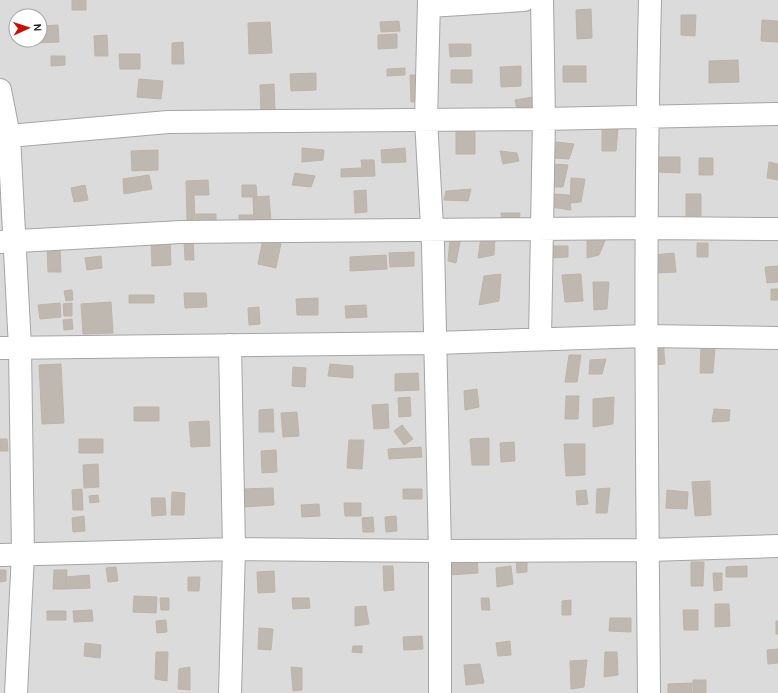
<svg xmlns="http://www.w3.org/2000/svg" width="778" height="693" font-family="Karla,sans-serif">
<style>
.residential{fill:#dcdbdb;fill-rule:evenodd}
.building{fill:#bfb8b0;stroke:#c0b3a6}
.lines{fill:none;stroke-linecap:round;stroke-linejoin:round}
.minor-casing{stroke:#a5a5a5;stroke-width:24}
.minor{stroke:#fff;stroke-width:22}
</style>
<rect width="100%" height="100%" fill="#efece4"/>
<path class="residential" d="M0 0H778V693H0ZM16 16H40V40H16Z"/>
<path class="building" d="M72 0H86V10H72Z
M591 9 592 38 577 39 576 10Z
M681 15H696L695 36 681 35Z
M762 20 778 21V42L761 41Z
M399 21 400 31 381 32 380 22Z
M270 22 272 53 249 54 248 23Z
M58 25 59 42 31 43V40H40V26Z
M397 34V48L378 49V35Z
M107 35 108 56H95L94 36Z
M183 42 184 64H172V43Z
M449 44H471V56L450 57Z
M119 54H140V69H120Z
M51 56H65V65L51 66Z
M738 60 739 82 709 83V61Z
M521 66V86L501 87 500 67Z
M563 66H586V82H563Z
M405 68V75L387 76V69Z
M451 70H472V83H451Z
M316 73V90L291 91 290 74Z
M410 75H422L423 101 411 102Z
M139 79 163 81 161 99 137 97Z
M274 84 275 111 261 112 260 85Z
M533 97 535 107 517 109 515 100Z
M618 128 616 151H602V129Z
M456 130 475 131V154H456Z
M556 142 574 144 569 159 555 158Z
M302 148 324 150 323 160 302 162Z
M405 148 406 162 382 163 381 150Z
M158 150V170L132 171 131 151Z
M500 151 517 153 519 161 503 164Z
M658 157H680V173L658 172Z
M699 158H713V175H699Z
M361 160H374L375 176 341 177V169L362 168Z
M769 162 778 164V180L767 178Z
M553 164 568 165 563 187H552Z
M295 173 315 176 311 187 292 185Z
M149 175 152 189 124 194 123 179Z
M571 178 585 179 581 202 570 203Z
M208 180 209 195H194L195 219 187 220 186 181Z
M85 185 88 200 74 202 71 188Z
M242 185H256L257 197H242Z
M471 189 468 201 444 200 446 191Z
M366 190 367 212 355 213 354 191Z
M552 194 569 195 571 210 551 207Z
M686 194H701V216H686Z
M269 196 271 222 254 223 253 197Z
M501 213H520L519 223 502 224Z
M196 214H216V224L196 225Z
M239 215H253V225H239Z
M587 235 607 236 599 255 587 258Z
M495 236 494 255 478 258 481 237Z
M461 237 456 263 448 261 450 238Z
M170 239 171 265 152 266 151 240Z
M184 239H193L194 260H185Z
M263 239 281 243 276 268 258 264Z
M697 243H708V257H697Z
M60 246 61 272H48L47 247Z
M553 246H568V257L552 258Z
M414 252V266L390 267 389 253Z
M674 253 676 272 656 273 654 255Z
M386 255 387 269 350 271V257Z
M101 256 102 268 87 270 85 258Z
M778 266V282L767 283 765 267Z
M501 274 499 301 479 305 484 276Z
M581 274 583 301 565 302 562 275Z
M593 282H609L607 309 594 310Z
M771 289H778V300H771Z
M72 290 73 300 66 301 64 291Z
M184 293H206L207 307 185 308Z
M129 295H154V303H129Z
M318 298V315H297L296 299Z
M111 302 113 333 83 334 81 304Z
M60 303 61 317 40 319 38 305Z
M72 303V316H64L63 304Z
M366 305 367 317 346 318 345 306Z
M259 307 260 324 249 325 248 308Z
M72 319 73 329 64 330 63 320Z
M663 340 665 364 652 365 650 341Z
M701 347H715L713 373H700Z
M569 355H581L577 382H565Z
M606 359 602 374H589L590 360Z
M61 364 64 423 42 424 39 365Z
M330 364 353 366V378L328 376Z
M293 367 306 368 305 387 292 386Z
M418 373 419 390 395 391V374Z
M477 389 479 407 465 410 464 391Z
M566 396H579L578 419H565Z
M410 397 411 416 399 417 398 398Z
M614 397 613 424 593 427V399Z
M388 404 389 428 374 429 372 405Z
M134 407H159V421H134Z
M273 409 274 432H259V410Z
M714 409 730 410 729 421 712 422Z
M297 412 299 436 283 437 281 413Z
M209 421 210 446 191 447 189 422Z
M402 425 413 439 404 445 394 431Z
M489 438V465H472L470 439Z
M0 439H7L8 451H0Z
M79 439H103V453H79Z
M349 440H364L362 469 347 468Z
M514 442 515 461 501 462 500 443Z
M564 444H585V475L566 476Z
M421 447 422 457 389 459 388 449Z
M276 450 277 472 262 473 261 451Z
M98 464 99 487 84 488 83 465Z
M710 481 711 515 695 516 692 482Z
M273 488 274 505 244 507 243 489Z
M610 488 607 513H596L597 489Z
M82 489 83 510H73L72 490Z
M403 489H422V499H403Z
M586 490 588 504 577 505 576 491Z
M667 490 688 492 687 509 666 508Z
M172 492 185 493 184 515H171Z
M98 495 99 502 90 503 89 496Z
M151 498H165L166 515 152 516Z
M344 503H361V516H345Z
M319 504 320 516 302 517 301 505Z
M84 516 85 531 73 532 72 518Z
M396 516 397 531 386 532 385 517Z
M373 517 374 532H363L362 518Z
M450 557H477L478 573 450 575Z
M516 558H527V572L517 573Z
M691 562H704L703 586H691Z
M383 566H393L394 590 384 591Z
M511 566 513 584 497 587 496 568Z
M747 566V577H726V567Z
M116 567 118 581 108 582 106 568Z
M0 570H6V581L0 582Z
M54 570H67L66 589H53Z
M274 571 275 592 258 593 257 572Z
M713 573H722V590L714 591Z
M89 575 90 588 66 589V577Z
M188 577H200L199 591H188Z
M134 596 157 597 156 613 133 612Z
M160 598H169V610H161Z
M292 598H309L310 608 293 609Z
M481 598H489L490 610H482Z
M571 600V615H562V601Z
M715 604H729L730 626 715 627Z
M366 606 369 624 355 626V607Z
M92 610 93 621 74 622 73 611Z
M683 610H698V630H684Z
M47 611H66V620H47Z
M610 618H631V632L609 631Z
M166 620 167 632 157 633 156 621Z
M776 621H778V634H776Z
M259 628 273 629 271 650 258 649Z
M422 636 423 649 404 650 403 637Z
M510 641 511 655 498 656 496 643Z
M85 643 101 645 100 658 84 656Z
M353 646H362V653L352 652Z
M778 649V663L768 664 767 650Z
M156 652H168L167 681 155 679Z
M605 652H617L618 675 604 677Z
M587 660 584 687 571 689 570 661Z
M480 664 484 683 466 685 464 665Z
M190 667V690L178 689 179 669Z
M291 667 302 668V690L293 691Z
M693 680H706V693H693Z
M692 683V693H668V684Z"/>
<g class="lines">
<g class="minor-casing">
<path id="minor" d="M429 0 426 120 433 245 440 551V693
M429 6 524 0
M0 90 9 136 20 348 23 554 16 693
M9 136 168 122 544 119 778 114
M0 242 181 232 646 228 778 229
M540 339 544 119 542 0
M0 348 435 343 646 336 778 338
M0 555 234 549 440 551 648 550 778 546
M230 693 234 549 230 345
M649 693C647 462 644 231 650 0"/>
</g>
<use href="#minor" class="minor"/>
</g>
<g transform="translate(28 28) rotate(87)"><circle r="19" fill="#ffffff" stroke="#a5a5a5"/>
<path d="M0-3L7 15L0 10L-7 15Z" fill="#c80f04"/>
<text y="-6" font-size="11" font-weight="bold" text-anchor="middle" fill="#1e1e1e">N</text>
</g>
</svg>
